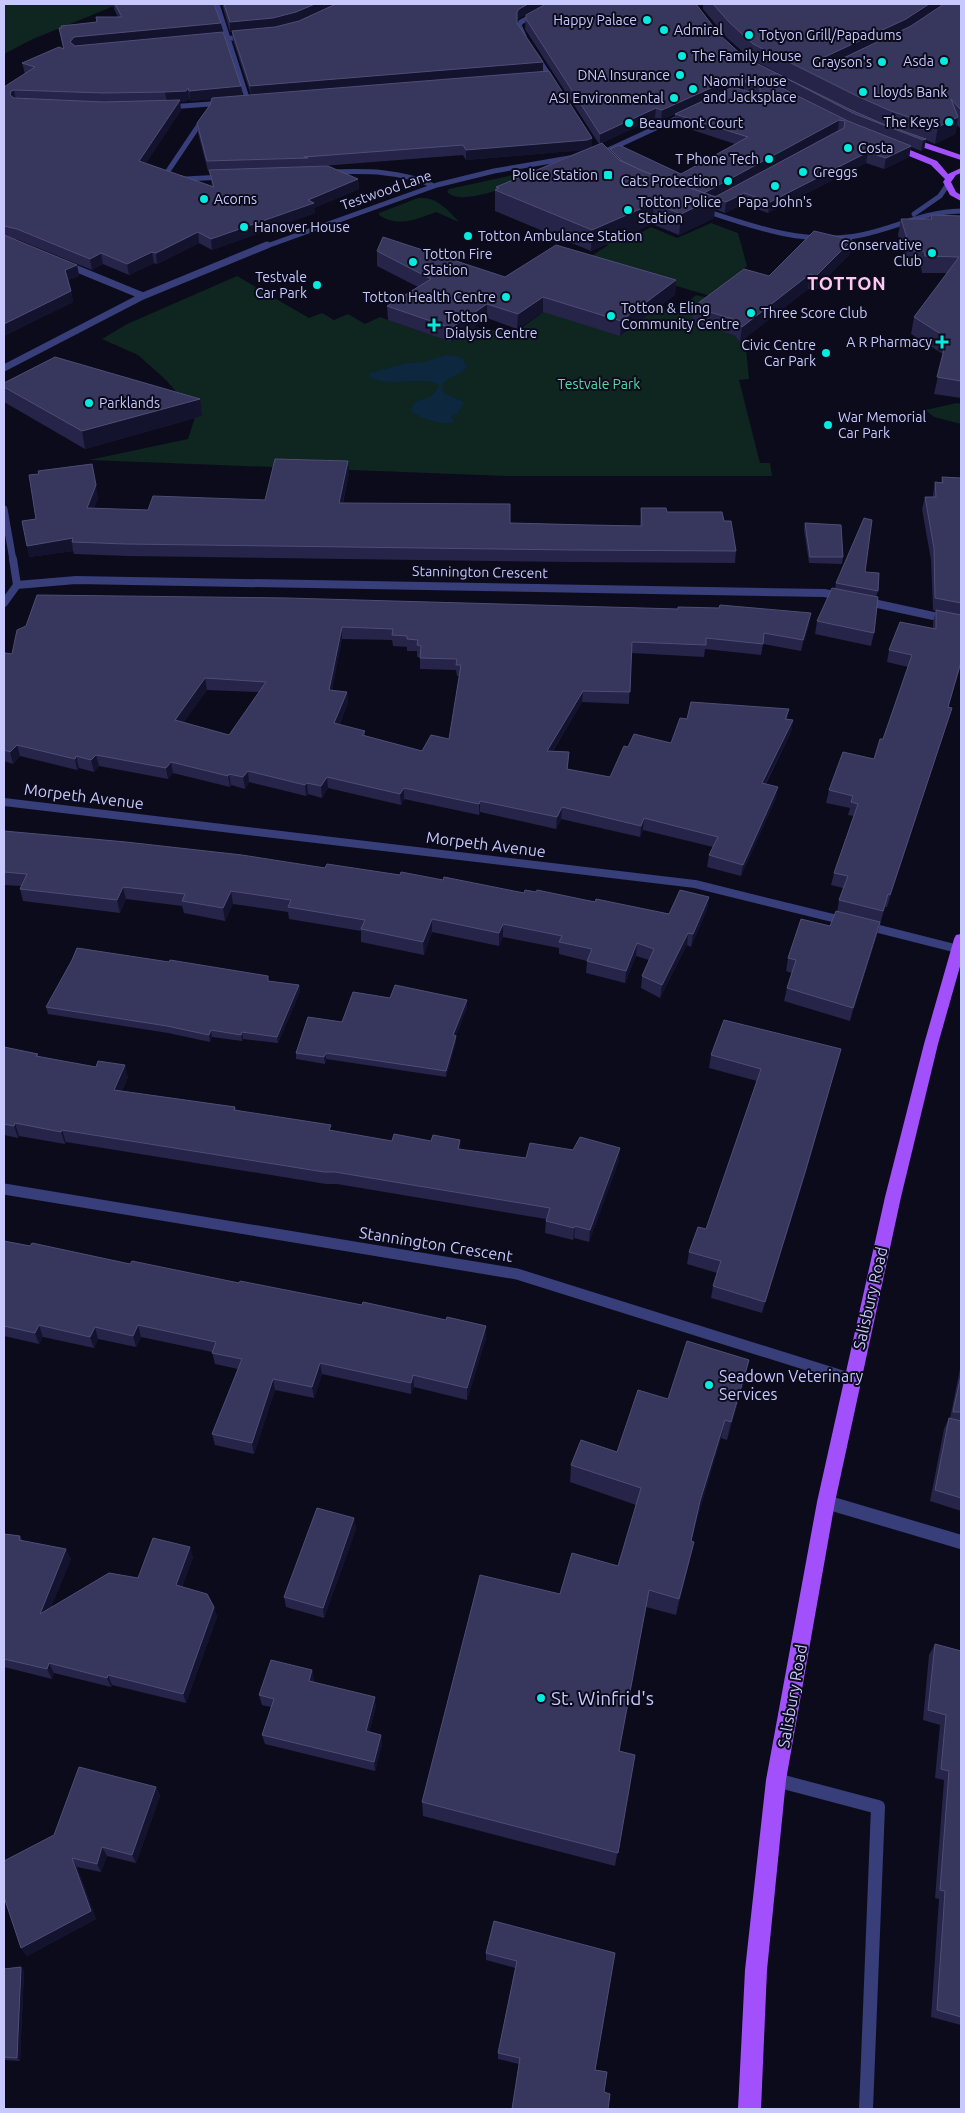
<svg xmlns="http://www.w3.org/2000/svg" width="965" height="2113" font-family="Ubuntu,sans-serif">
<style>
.green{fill:#0e2520}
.water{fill:#0c273e}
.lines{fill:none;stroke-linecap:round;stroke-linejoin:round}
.street-far4{stroke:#373e79;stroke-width:5}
.street-far3{stroke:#373e79;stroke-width:7}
.street-far2{stroke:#373e79;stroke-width:8}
.street-far1{stroke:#373e79;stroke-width:11}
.street{stroke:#373e79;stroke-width:14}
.primary{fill:#a250fb;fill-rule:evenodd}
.wall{fill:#262449;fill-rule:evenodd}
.shaded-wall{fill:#14132e}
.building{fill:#37365c;stroke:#4e4d76;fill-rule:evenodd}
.poi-dot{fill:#05ebe0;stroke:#0b0b1b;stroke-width:2}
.labels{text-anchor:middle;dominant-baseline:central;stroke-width:4;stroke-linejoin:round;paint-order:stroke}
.far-poi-label{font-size:14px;fill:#c6c8fe;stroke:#0b0b1b;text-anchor:start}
.far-street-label{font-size:14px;fill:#c6c8fe;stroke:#0b0b1b}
.far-park-label{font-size:14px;fill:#56daa6;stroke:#0b0b1b}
.street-label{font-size:16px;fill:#c6c8fe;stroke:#0b0b1b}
.poi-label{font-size:16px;fill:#c6c8fe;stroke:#0b0b1b;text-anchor:start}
.far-district-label{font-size:18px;font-weight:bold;letter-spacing:1px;fill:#fec8f2;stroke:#0b0b1b}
.near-poi-label{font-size:19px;fill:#c6c8fe;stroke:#0b0b1b;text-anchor:start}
</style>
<rect width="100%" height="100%" fill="#0b0b1b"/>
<path class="green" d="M4 4H119L33 39 4 54Z
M554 166C533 176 465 210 447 192L449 189Z
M418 198C436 196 448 210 459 222L436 212C417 219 398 228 379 215V213Z
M711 223 738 233 747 266 710 296 587 259 608 245 594 238 629 227 642 232 651 227 677 238Z
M237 276 309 318 322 313 334 320 348 314 365 324 380 317 451 342 474 327 514 333 586 282 676 313 696 295 730 304 745 339 749 379 739 380 760 463H770L772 476H506L89 460 188 439 196 414 166 380 138 355 102 339 127 324Z
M957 403 961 404V424L934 417 925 410Z"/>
<path class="water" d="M445 355 459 356 468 366C461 376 448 376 442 385L444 393 464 402 457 414 451 417 455 422C440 425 425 420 412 412L411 409C416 398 423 401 431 396 434 394 437 389 439 386 426 374 391 389 369 377L370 373 406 363 424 362Z"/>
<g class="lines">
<path class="street-far4" d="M217 4 248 101
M524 36 519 25 521 22 554 4
M212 40 245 37
M536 55 554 83
M169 107 224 103
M205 116 166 174 185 179 223 177
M606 151 686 114
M329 172C366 171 400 170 434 186
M703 210C754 227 806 246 861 235 896 228 922 212 961 211
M914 214 940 196 948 184
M264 247 437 185 494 171 575 157"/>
<path class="street-far3" d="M65 264 143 296
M4 368 143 296 267 245
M4 509 13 560"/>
<path class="street-far2" d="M13 559 17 585
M864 601 961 622
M4 603 17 585 76 580 824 593 841 596
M4 802 695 884 845 921
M867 926 958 949"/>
<path class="street-far1" d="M4 1189 517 1274 852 1379"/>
<path class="street" d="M826 1502 961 1542
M776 1780 878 1807 866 2109"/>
<path class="primary" d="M903 137H909L961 155V160L903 141Z
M887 143H893L937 161 948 174 961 168V173L956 175 951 182 956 192 961 195V201L950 195 943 182 945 179 931 165 887 147Z
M961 934V963L938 1044 901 1197 835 1502 786 1780 767 1970 761 2109H738L745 1970 766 1780 817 1502 885 1197 924 1044 954 939 956 935Z"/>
</g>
<path class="wall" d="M113 4H214L221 32 241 86 242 95H251L233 40 232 32H230L222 4H545L519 18 517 21V23L543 62V71L592 138V147L599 144 525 29 526 15 719 34 744 57 852 111 751 59 727 38 703 9V4H961V129L957 125 955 134 935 144 926 140 924 149 921 151 911 147 909 157 884 169 866 163 768 213 743 204 725 213 715 209 714 218 679 235 652 224 591 251 495 211V190H496V187L583 150 466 160 463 155 309 167 358 179 359 189 314 208 315 213 212 250 199 243 157 264 154 263 129 275 103 264 92 270 19 240 14 239 77 265 79 276 68 280 71 291 73 302 4 336V87L25 74 22 63 63 48 59 28 97 22 96 17H118L114 9ZM741 84 744 86V91L733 87ZM776 84H777L850 122ZM189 98 190 101 212 99 210 105 197 123 198 133 208 171H210L212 187 146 163 181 110 180 102 187 101ZM675 114 674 124 735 144 681 174 610 149V150L602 143 655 118 661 120Z
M931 215 961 216V398L934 394 943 354 911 334 914 317 947 273H922L921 267H908L898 235 901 219H930Z
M852 240 849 255 814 291 808 289 740 342 734 335 692 322 693 307 769 276Z
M377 251 505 277 676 280 675 295 620 336 543 312 517 329 487 318 451 342 388 320 387 306 418 287 377 266Z
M4 383 202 416 85 449 4 402Z
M349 473 343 503 510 523 640 526 641 508 724 521 736 551 735 563 572 562 128 556 74 554 73 551 29 557 36 519 98 497 94 508 148 510 265 500Z
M942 477 961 478V664L948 707V720L887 907H885L877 935 850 1021 784 1001 787 988 792 973 786 971 788 958 830 926 837 912 839 900 843 888 831 885 834 873 854 816 848 815 850 808 826 803 829 790 874 759 883 739 908 667 887 662 889 650 933 628V622L936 611 933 610 931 560 922 509 925 497H933V494L935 482H941Z
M805 523 843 557 842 564 809 563 804 530Z
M865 572 878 591 876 597 874 633 871 646 815 634 817 621 835 588 836 583Z
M809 625 801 651 763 644 761 655 705 649 704 657 631 653 629 704 582 702 553 751 569 752 568 769 610 777 628 747 671 743 687 719 789 709 787 719 793 720 791 732 766 784 776 798 741 876 707 867 709 855 713 847 643 830 640 837 561 819 556 829 480 812 479 815 404 799 401 805 328 788 322 798 308 794 306 796 249 782 245 789 231 785 230 787 173 773 168 779 99 766 94 772 79 768 77 770 20 756 13 764 4 761V656L12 654 26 626ZM342 639 392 640 393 646 407 647V651H417V657H420V669L456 670 457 676H459L449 739 422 751 365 736V731L339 725 348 703 347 692 332 690ZM207 690 259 692 229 735 183 723Z
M4 831 325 868 400 875 443 880 524 893 536 892 669 914 709 897 707 909 691 947 687 945 660 998 641 988 642 976 649 960 636 956 625 983 586 973 587 961 559 954V948L503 937 499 946 432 932 424 955 361 942V931L289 919 288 912 233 904 225 921 184 913 182 906 126 899 120 913 23 901 20 889 21 886 4 885Z
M169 962 268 976V981L299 985 300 992 278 1043 243 1039 242 1041 212 1037 210 1042 168 1033 48 1014 46 1007Z
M390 998 467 1007 456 1036V1042L446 1077 326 1059 325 1064 296 1059V1053L342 1022Z
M4 1047 38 1054V1057L128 1077 122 1091 235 1107 236 1110 332 1131 392 1141 526 1158 619 1160 589 1242 574 1238 573 1240 545 1233 546 1219 337 1184H326L66 1142 65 1144 19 1136 18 1138 4 1135Z
M841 1049 803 1182 762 1313 711 1298 713 1286 717 1273 687 1264 689 1252 706 1229 757 1081 709 1068 711 1055Z
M4 1241 130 1264 486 1338 467 1400 414 1387 411 1394 322 1374 314 1398 275 1390 254 1454 215 1445 212 1434 238 1369 215 1364 212 1352 141 1337 136 1347 98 1339 94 1348 43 1337 39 1344 4 1336Z
M961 1364V1511L930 1501 944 1429 949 1418H950Z
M745 1378 727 1440 721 1438 697 1519 691 1541 690 1559 676 1615 646 1607 619 1751 635 1755 615 1866 423 1816 422 1802 560 1594 618 1566 636 1505 570 1482 571 1465 617 1452 668 1399Z
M354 1518 356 1529 324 1618 286 1607 284 1597Z
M4 1534 20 1536 22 1540 71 1559 51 1607 138 1578 193 1557 182 1587 214 1607 217 1617 186 1703 112 1685 111 1687 54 1673 52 1679 4 1667Z
M935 1644 961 1651V2025L931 2017 939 1899 935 1898 944 1780 935 1778 940 1725 923 1720 929 1655Z
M312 1670 314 1680V1682L376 1706 369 1732 381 1735 382 1744 375 1771 265 1744 262 1735 271 1707 262 1705 259 1695Z
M156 1787 160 1796 136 1863 107 1856 101 1872 77 1867 96 1919 27 1956 21 1948 4 1897Z
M494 1921 595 2070 604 2092 519 2064 498 2059V2053L515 1968 486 1960V1953Z
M4 1969 24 1970 20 2061 4 2060Z"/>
<path class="shaded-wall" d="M315 4H336L297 22 274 28 230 32V22Z
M528 4H545L519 18 517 22V12L519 9Z
M929 4H949L904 34 812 73 814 62Z
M221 23 222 33 76 47 70 42 74 37Z
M543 62V72L251 96 250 86Z
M742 74 741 84 661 120 662 110Z
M241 86 242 97 190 101 189 91Z
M188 88 189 98 187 101 180 102 181 110 140 172 139 161 167 103 165 92Z
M14 90 16 100 10 95 11 91Z
M656 108 655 118 600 144V134Z
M958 117 955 134 935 144 938 127Z
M839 120 838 130 704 203 716 197 714 218 679 235 681 214 703 193Z
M592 138V148L586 150 466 160V150Z
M926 139 924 149 921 151 923 140Z
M911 146 909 157 884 169 886 158Z
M868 152 866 163 768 213 770 202Z
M358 179 359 189 314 208 315 213 212 250 211 239Z
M744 193 743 204 725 213 726 202Z
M654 203 652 224 591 251 592 230Z
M198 232 199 243 157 264 156 253Z
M852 240 849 255 814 291 816 276Z
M152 252 154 263 129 275 127 264Z
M101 253 103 264 92 270 90 259Z
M77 265 79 276 67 281 65 270Z
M810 274 808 289 740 342 742 327Z
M676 280 675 295 620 336 621 321Z
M71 291 73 302 4 336V324Z
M543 297V312L517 329 518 314Z
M487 304V318L451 342V328Z
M200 399 202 416 85 449 82 431Z
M348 461 349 473 340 515 339 503Z
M96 485 98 497 90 520 87 508Z
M73 538 72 542 73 551 29 557 27 546Z
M811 613 809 625 801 651 803 640Z
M342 627V639L330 701 329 690Z
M961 662V664L945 719 948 707Z
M205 678 207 690 177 732 175 720Z
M583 691 582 702 546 762 547 751Z
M347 692 348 703 334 735V723Z
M952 708 948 720 887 907 890 895Z
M793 720 791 732 760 794 762 783Z
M17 745 20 756 13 764 10 752Z
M96 755 99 766 94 772 91 760Z
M76 756 79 768 77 770 75 759Z
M171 762 173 773 168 779 166 768Z
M248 771 249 782 245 789 243 777Z
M229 774 231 785 230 787 228 776Z
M327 777 328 788 322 798 321 786Z
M307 783 308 794 306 796 305 785Z
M778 787 776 798 741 876 743 865Z
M404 788V799L401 805 400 794Z
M480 801V812L479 815V804Z
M562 807 561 819 556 829 557 817Z
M644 818 643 830 640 837 641 826Z
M123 887 126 899 120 913 117 900Z
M231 891 233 904 225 921 223 908Z
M709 897 707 909 691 947 693 934Z
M432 919V932L424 955 423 942Z
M880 922 877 935 850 1021 853 1008Z
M503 924V937L499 946V933Z
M688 933 687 945 660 998 662 985Z
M637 943 636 956 625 983 626 971Z
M299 985 300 992 278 1043 277 1037Z
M467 1000V1007L456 1036V1042L446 1077V1071L453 1035Z
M211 1030 212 1037 210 1042 209 1035Z
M242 1032 243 1039 242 1041 241 1035Z
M841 1049 803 1182 762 1313 765 1302Z
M326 1053V1059L325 1064 324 1057Z
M125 1065 128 1077 117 1102 114 1090Z
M15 1123 19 1136 18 1138 14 1126Z
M62 1130 66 1142 65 1144 61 1132Z
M460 1140 461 1152 458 1149Z
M620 1148 619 1160 589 1242 590 1230Z
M575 1226 574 1238 573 1240 574 1228Z
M39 1325 43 1337 39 1344 35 1333Z
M138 1325 141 1337 136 1347 133 1336Z
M486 1326V1338L467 1400V1388Z
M95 1327 98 1339 94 1348 90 1337Z
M749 1360 745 1378 727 1440 731 1422Z
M320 1363 322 1374 314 1398 312 1387Z
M413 1375 414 1387 411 1394V1383Z
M273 1379 275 1390 254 1454 252 1443Z
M725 1420 721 1438 697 1519 687 1558 700 1501Z
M354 1518 356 1529 324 1618 323 1608Z
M694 1542 690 1559 676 1615 679 1599Z
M190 1547 193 1557 179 1595 176 1585Z
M66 1549 71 1559 44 1624 40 1614Z
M214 1607 217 1617 186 1703 183 1694Z
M49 1663 54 1673 52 1679 47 1669Z
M312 1670 314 1680 311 1690 309 1681Z
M108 1675 112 1685 111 1687 107 1678Z
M375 1697 376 1706 367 1740 366 1731Z
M381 1735 382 1744 375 1771 374 1762Z
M156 1787 160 1796 136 1863 132 1855Z
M102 1847 107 1856 101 1872 97 1864Z
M72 1858 77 1867 96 1919 27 1956 21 1948Z
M21 1967 24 1970 20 2061 17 2058Z"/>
<path class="building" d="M115 4H214L221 23 74 37 70 42 75 46 223 32 241 86 189 91 188 88 186 91 165 92 103 93 14 90 11 91 10 95 14 98 103 102 180 100 139 161 214 187 209 170 328 166 358 179 308 200 314 203 211 239 198 232 156 253 152 252 127 264 101 253 90 259 17 229 4 226V87L35 67 22 63 59 47 64 49 59 28H62L61 26 97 22 96 17H122Z
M224 4H315L296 12 273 18 230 22Z
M336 4H528L519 9 517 12V23L543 62 250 86 232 31 275 27 299 21Z
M546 4H696L719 34 744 57 849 109 883 124 926 139 923 140 855 114 778 74H771L769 76 770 82 848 121 911 146 886 158 868 152 770 202 744 193 726 202 716 198V197H715L844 128 845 121 839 120 704 193 645 172 622 161 610 149 619 145 681 174 748 137 675 114 733 87 757 94 760 92V87L745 82 747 77 742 74 662 110 656 108 600 134 526 19V15Z
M713 4H929L906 19 814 62 812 68 818 70 911 26 944 4H961V110L951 99 958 117 938 127 891 111 857 96 753 44 729 22Z
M549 71 592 138 587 140 466 150 463 145 304 157 308 158 207 161 197 123 210 105 212 98Z
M602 143 619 160 645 172 716 197 681 214 654 203 592 230 495 190 499 188 496 187Z
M931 215 961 216V381L937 377 947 338 914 317 959 257 925 256 924 251H911L901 219H932Z
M814 231 852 240 816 276 810 274 742 327 736 320 693 307 744 269 769 276Z
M4 235 77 265 65 270 71 291 4 324Z
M383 237 505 277 556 245 676 280 621 321 543 297 518 314 487 304 451 328 387 306 431 279 377 251Z
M55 357 200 399 82 431 4 387V383Z
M275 459 348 461 339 503 510 504V523L588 525 642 526 641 508H666L667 512H722L724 521H731L736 551 572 550 126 544 72 542 73 538 27 546 22 521 36 519 29 475 39 474 38 471 92 464 96 485 87 508 148 510 153 496 265 500Z
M942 477 961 478V603L935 598 934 548 925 497H936L935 482 943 483Z
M864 518 872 520 865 572 879 573 878 591 836 583Z
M805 523 841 525 843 557H810Z
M832 588 878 597 874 633 817 621Z
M37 595 287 598 678 609V607L719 608 720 605 811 613 803 640 764 633 763 644 706 638V645L632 642 630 692 583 691 547 751 569 752 567 769 610 777 624 746 628 747 634 734 671 743 680 718 687 719 691 702 789 709 785 719 793 720 762 783 778 787 743 865 709 855 718 837 644 818 641 826 562 807 557 817 480 801 479 804 404 788 400 794 327 777 321 786 307 783 305 785 248 771 243 777 229 774 228 776 171 762 166 768 96 755 91 760 76 756 75 759 17 745 10 752 4 750V656L5 653 12 654 17 630 26 626ZM342 627 393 629 392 635 407 636V639L418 640 417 645 421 646 420 658 457 659 456 665H461L449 739 431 735 422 751 362 735 365 731 334 723 347 692 329 690ZM205 678 266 682 229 735 175 720Z
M936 610 961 615V662L948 707 952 708 890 895 888 894 883 911 839 900 848 876 834 873 858 804 851 802 853 796 829 790 843 752 874 759 880 739H883L912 655 889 650 900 622 936 629Z
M4 831 126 842 242 855 325 868 327 864 400 875 401 872 443 880 444 877 524 893 525 890 536 892 537 890 595 902 596 899 669 914 680 890 709 897 693 934 688 933 662 985 642 976 654 949 637 943 626 971 587 961 592 949 559 942 562 936 503 924 499 933 432 919 423 942 361 929 365 920 288 907 291 900 231 891 223 908 182 901 185 894 123 887 117 900 20 889 27 874 4 872Z
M836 911 880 922 853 1008 787 988 796 960 788 958 801 919 830 926Z
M77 948 169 962 170 960 268 976V981L299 985 277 1037 242 1032 241 1035 211 1030 209 1035 167 1026 46 1007 72 960Z
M395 985 467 1000 453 1035 456 1036 446 1071 326 1053 324 1057 296 1053 308 1017 342 1022 353 992 390 998Z
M724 1020 841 1049 806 1169 765 1302 713 1286 721 1261 689 1252 698 1227 706 1229 761 1069 711 1055Z
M4 1047 38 1054 36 1056 96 1067 98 1061 125 1065 114 1090 235 1107 234 1110 331 1125 329 1130 392 1141 394 1134 431 1141 433 1135 460 1140 458 1149 526 1158 530 1143 573 1150 580 1137 620 1148 590 1230 575 1226 574 1228 546 1221 550 1208 335 1172H324L62 1130 61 1132 15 1123 14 1126 4 1124Z
M4 1241 30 1246 32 1243 130 1264 132 1261 239 1283 240 1281 362 1305 363 1302 446 1320 447 1317 486 1326 467 1388 413 1375 411 1383 320 1363 312 1387 273 1379 252 1443 212 1434 242 1359 212 1353 216 1342 138 1325 133 1336 95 1327 90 1337 39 1325 35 1333 4 1326Z
M687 1341 749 1360 731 1422 725 1420 700 1501 691 1541 694 1542 679 1599 649 1590 619 1751 635 1755 618 1853 422 1802 480 1575 560 1594 572 1553 618 1566 641 1488 571 1465 581 1440 617 1452 638 1390 668 1399Z
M961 1375V1412H953Z
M949 1418 961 1421V1498L935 1490Z
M317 1508 354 1518 323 1608 284 1597Z
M4 1534 20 1536 19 1540 66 1549 40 1614 109 1573 138 1578 153 1538 190 1547 176 1585 207 1594 214 1607 183 1694 108 1675 107 1678 49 1663 47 1669 4 1659Z
M935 1644 961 1651V2017L937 2010 945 1891 940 1890 949 1771 941 1769 946 1715 928 1710Z
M271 1660 312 1670 309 1681 375 1697 366 1731 381 1735 374 1762 262 1735 274 1699 259 1695Z
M79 1767 156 1787 132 1855 102 1847 97 1864 72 1858 91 1911 21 1948 4 1897V1861L54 1835Z
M494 1921 615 1953 595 2070 607 2072 604 2092 610 2094 608 2109H512L520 2058 498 2053 517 1961 486 1953Z
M21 1967 17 2058 4 2057V1969Z"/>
<g class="poi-dot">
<circle cx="647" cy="20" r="5"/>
<circle cx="664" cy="30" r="5"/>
<circle cx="749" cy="35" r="5"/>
<circle cx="682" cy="56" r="5"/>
<circle cx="944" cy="61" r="5"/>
<circle cx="882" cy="62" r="5"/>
<circle cx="680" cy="75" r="5"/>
<circle cx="693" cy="89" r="5"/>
<circle cx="863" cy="92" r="5"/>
<circle cx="674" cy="98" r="5"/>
<circle cx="949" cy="122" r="5"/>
<circle cx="629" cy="123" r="5"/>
<circle cx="848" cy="148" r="5"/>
<circle cx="769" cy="159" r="5"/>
<circle cx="803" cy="172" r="5"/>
<rect x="603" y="170" width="10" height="10" rx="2.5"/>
<circle cx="728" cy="181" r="5"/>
<circle cx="775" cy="186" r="5"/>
<circle cx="204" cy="199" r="5"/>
<circle cx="628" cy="210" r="5"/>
<circle cx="244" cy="227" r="5"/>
<circle cx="468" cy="236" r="5"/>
<circle cx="932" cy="253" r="5"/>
<circle cx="413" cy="262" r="5"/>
<circle cx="317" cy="285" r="5"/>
<circle cx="506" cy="297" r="5"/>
<circle cx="751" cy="313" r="5"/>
<circle cx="611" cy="316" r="5"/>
<path d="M431.5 317.5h5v5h5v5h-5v5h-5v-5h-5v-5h5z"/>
<path d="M939.5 334.5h5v5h5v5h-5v5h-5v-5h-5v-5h5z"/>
<circle cx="826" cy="353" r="5"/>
<circle cx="89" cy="403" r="5"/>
<circle cx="828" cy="425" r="5"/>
<circle cx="709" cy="1385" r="5"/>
<circle cx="541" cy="1698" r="5"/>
</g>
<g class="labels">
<g class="far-poi-label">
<text x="637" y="20" text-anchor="end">Happy Palace</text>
<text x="674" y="30">Admiral</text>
<text x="759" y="35">Totyon Grill/Papadums</text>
<text x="692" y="56">The Family House</text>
<text x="934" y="61" text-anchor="end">Asda</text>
<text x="872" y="62" text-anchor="end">Grayson's</text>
<text x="670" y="75" text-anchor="end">DNA Insurance</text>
<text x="703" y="81">Naomi House<tspan x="703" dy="16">and Jacksplace</tspan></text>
<text x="873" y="92">Lloyds Bank</text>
<text x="664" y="98" text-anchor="end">ASI Environmental</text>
<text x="939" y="122" text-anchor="end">The Keys</text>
<text x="639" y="123">Beaumont Court</text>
<text x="858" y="148">Costa</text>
<text x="759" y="159" text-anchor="end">T Phone Tech</text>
<text x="813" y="172">Greggs</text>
<text x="598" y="175" text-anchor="end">Police Station</text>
<text x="718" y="181" text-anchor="end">Cats Protection</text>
<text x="214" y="199">Acorns</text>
<text x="638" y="202">Totton Police<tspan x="638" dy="16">Station</tspan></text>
<text x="775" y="202" text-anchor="middle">Papa John's</text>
<text x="254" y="227">Hanover House</text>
<text x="478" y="236">Totton Ambulance Station</text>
<text x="922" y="245" text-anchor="end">Conservative<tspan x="922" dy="16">Club</tspan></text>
<text x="423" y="254">Totton Fire<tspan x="423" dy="16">Station</tspan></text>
<text x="307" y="277" text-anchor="end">Testvale<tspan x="307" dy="16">Car Park</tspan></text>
<text x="496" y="297" text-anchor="end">Totton Health Centre</text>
<text x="621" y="308">Totton &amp; Eling<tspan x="621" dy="16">Community Centre</tspan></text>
<text x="761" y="313">Three Score Club</text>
<text x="445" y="317">Totton<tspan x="445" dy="16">Dialysis Centre</tspan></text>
<text x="932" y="342" text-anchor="end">A R Pharmacy</text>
<text x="816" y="345" text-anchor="end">Civic Centre<tspan x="816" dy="16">Car Park</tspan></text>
<text x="99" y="403">Parklands</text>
<text x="838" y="417">War Memorial<tspan x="838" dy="16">Car Park</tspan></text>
</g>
<g class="far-street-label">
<text transform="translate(386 190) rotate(-19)">Testwood Lane</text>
<text transform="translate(480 572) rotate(1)">Stannington Crescent</text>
</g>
<g class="far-park-label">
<text x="599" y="384">Testvale Park</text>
</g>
<g class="street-label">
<text transform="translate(84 796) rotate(7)">Morpeth Avenue</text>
<text transform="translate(486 844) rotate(7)">Morpeth Avenue</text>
<text transform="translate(436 1244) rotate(9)">Stannington Crescent</text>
<text transform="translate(870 1298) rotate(-77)">Salisbury Road</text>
<text transform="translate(792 1696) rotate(-80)">Salisbury Road</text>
</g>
<g class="poi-label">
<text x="719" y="1376">Seadown Veterinary<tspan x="719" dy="18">Services</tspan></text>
</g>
<g class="far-district-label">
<text x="847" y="283">TOTTON</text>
</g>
<g class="near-poi-label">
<text x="551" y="1698">St. Winfrid's</text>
</g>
</g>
<rect width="965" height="2113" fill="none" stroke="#c6c8fe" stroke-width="10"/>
</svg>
